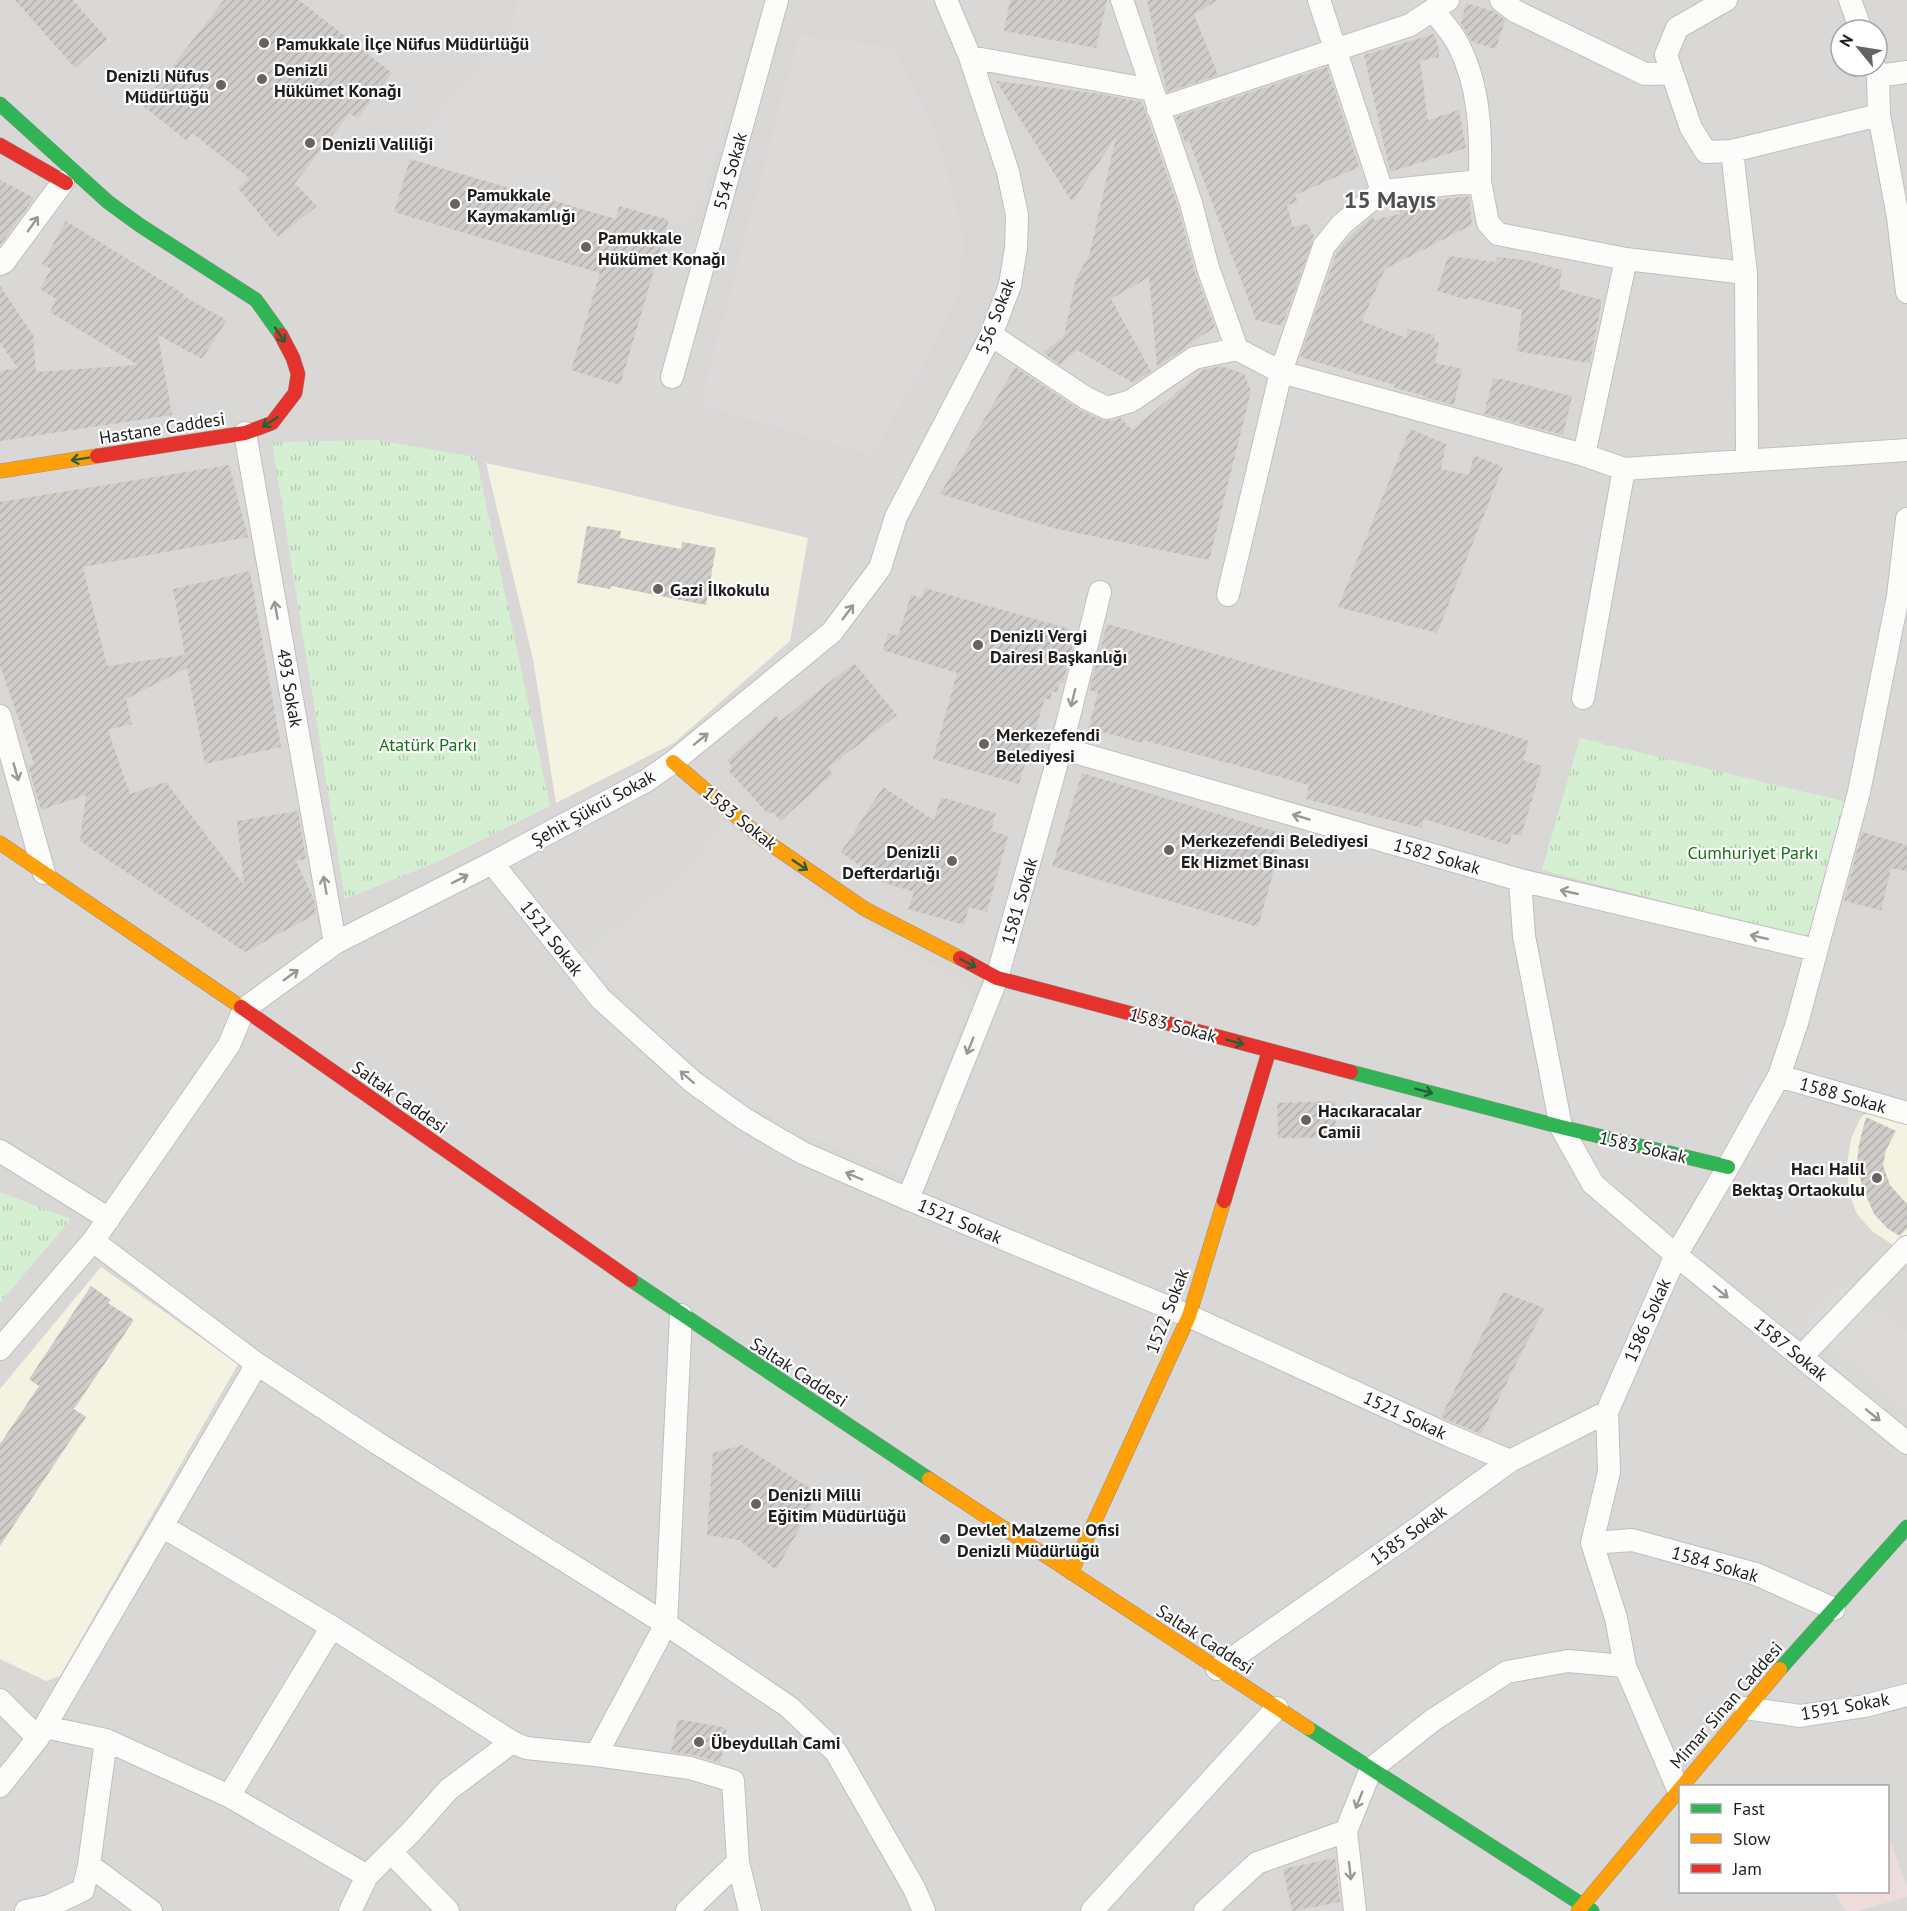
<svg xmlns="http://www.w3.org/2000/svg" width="1907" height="1911" font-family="'PT Sans',sans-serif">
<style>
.residential{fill:#dad8d7;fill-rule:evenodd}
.commercial{fill:#ecdcdc}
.education{fill:#f4f2e1}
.park{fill:url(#park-tufts)}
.parking{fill:#dbdad9}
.building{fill:url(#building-hatch)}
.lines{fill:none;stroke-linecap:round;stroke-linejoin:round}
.street-casing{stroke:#c1bfbe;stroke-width:24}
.fast-casing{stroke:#94927f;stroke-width:15}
.slow-casing{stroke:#94927f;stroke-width:15}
.jam-casing{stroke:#94927f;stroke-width:15}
.street{stroke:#fcfcfb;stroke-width:22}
.fast{stroke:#30b455;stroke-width:14}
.slow{stroke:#ff9f0a;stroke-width:14}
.jam{stroke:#e5322d;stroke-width:14}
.oneway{stroke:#989897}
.oneway2{stroke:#266136}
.poi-dot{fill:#656463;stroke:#fff;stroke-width:2}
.labels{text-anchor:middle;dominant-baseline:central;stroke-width:4.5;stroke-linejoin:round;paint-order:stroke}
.poi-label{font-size:18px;font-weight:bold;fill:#1d1d1d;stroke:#fff;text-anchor:start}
.street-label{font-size:18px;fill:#1d1d1d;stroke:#fff}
.park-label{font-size:18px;fill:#147213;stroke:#fff}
.district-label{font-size:24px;font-weight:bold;fill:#505050;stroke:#fff}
</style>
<defs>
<pattern id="park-tufts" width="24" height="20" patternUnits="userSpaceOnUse" patternTransform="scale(1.5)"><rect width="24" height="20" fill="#d5efd2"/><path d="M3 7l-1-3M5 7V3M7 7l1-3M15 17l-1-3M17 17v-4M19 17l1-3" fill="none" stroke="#b6ccb4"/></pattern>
<pattern id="building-hatch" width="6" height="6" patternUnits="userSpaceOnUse" patternTransform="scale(1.5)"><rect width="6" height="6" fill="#d0ccca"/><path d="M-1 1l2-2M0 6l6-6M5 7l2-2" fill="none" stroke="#b2afad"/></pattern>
</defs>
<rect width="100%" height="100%" fill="#ebe8e5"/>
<path class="residential" d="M0 0H1907V1911H0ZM1841 30H1877V66H1841ZM1680 1786H1888V1892H1680Z"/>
<path class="commercial" d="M1888 1835 1907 1887V1897L1858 1911H1845L1835 1892H1888Z"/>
<path class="education" d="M486 463 590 485 808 538 790 641 674 743 556 803 533 659Z
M1876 1107 1907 1116V1236L1896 1247 1872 1231 1857 1214 1849 1193 1847 1164 1851 1139 1861 1117Z
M101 1267 238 1364 60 1676 46 1681 0 1659V1389Z"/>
<path class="park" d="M376 440 476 457 550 806 442 860 345 899 272 442Z
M1580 738 1847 802 1809 939 1542 870Z
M0 1192 71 1219 0 1303Z"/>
<path class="parking" d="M517 0H765L705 189 688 225 620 206 616 219 410 159 417 140 511 27Z
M799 35 893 47 937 136 964 237 959 294 913 383 872 455 700 405Z
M726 823 827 900 975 990 902 1175 805 1135 738 1097 703 1072 657 1034 581 954 667 888Z
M1842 1283 1907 1332V1411L1803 1322Z"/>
<path class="building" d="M15 0H73L107 39 75 68Z
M224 0H299L392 73 357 119 350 113 295 183 317 206 278 237 238 188 249 178 192 133 186 140 142 105Z
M1010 0H1107L1096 48 1004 31Z
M1147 0H1218L1194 14 1218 75 1167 92Z
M1466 3 1493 11 1505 20 1496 49 1472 42 1461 23Z
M1434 34 1439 49V57L1420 61 1428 120 1459 110 1466 148 1390 172 1364 55Z
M1327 67 1359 167 1295 195 1298 202 1287 205 1293 227 1308 224 1314 237 1282 326 1256 320 1189 141 1185 143 1176 117Z
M996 81 1093 93 1142 102 1178 207 1195 272 1215 327 1157 367 1149 277 1111 299 1151 371 1133 383 1077 350 1060 365 1043 353 1064 336 1076 278 1089 256 1116 137 1072 202Z
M410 159 616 219 619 206 669 220 620 385 571 370 600 273 394 212Z
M0 180 34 198 0 245Z
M1469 196 1472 225 1385 269 1362 321 1406 338 1408 329 1435 335 1434 341 1439 342 1435 363 1462 369 1454 405 1423 397V395L1394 388 1395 385 1300 357 1337 251 1352 234 1373 216 1374 220 1400 214 1398 204Z
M66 221 184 294 183 296 227 320 202 359 158 335 172 415 0 441V371L18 368 0 343V286L33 335 36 372 138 365 50 312 56 299 40 289 51 269 42 264Z
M1448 256 1496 262 1497 257 1525 260 1562 270 1559 289 1602 300 1590 363 1517 351 1522 310 1468 297V300L1437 291Z
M1221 366 1244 374 1251 391 1209 560 1053 528 940 494 1015 367 1080 410 1102 420 1111 421 1120 418 1132 430 1203 370Z
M1493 379H1501L1572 396 1563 435 1484 414Z
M1410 429 1446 444 1441 469 1469 475 1474 455 1503 467 1437 633 1338 607Z
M229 465 248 537 83 567 107 666 185 655 173 589 250 571 281 747 205 764 187 668 126 699 132 724 108 730 130 794 166 782 244 885 237 821 298 811 306 859 296 861 314 900 316 914 245 952 80 841 86 795 41 810 28 766 34 764 0 665V502Z
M587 526 621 531 620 538 681 549 682 542 716 548 706 605 611 586 610 589 577 583Z
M925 588 1070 629 1067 638 1074 640 1063 683 1060 682 1057 693 1052 691 1050 700 1045 698 1019 784 933 759 957 673 883 650 888 633 898 636 911 595 922 598Z
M1107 624 1472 725V723L1529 741 1523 760 1542 766 1521 836 1512 834 1509 845 1424 819 1422 828 1306 799 1309 785 1143 740 1142 743 1088 728 1098 693 1089 690Z
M854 663 897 715 828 768 833 774 780 821 773 812 768 814 728 770 732 766 727 760 776 716 780 721Z
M1082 773 1284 834 1258 927 1052 866Z
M883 787 934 820 941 797 996 813 991 831 1008 836 987 912 969 907 964 925 908 909 914 892 882 882 841 852Z
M1862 832 1907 845V871L1891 868 1881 910 1844 901Z
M1335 1101 1336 1137 1278 1138 1277 1103Z
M1866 1117 1896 1131 1886 1150 1883 1165 1890 1185 1907 1204V1228L1900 1236 1888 1229 1874 1214 1862 1186 1857 1163 1859 1144Z
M91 1286 111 1300 108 1303 134 1320 74 1409 86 1417 0 1546V1444L39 1386 29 1379Z
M1503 1292 1544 1308 1481 1434 1441 1417Z
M742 1445 819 1494 776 1570 739 1540 707 1535 713 1453Z
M678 1719 727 1728 720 1763 694 1755 671 1752Z
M1335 1858 1340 1902 1292 1911 1283 1869Z"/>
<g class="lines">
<g class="street-casing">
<path id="street" d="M1122 0 1191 203 1208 268 1237 349
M1319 0 1382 191
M1501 0 1515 11 1645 74 1672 73
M1726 0 1677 28 1666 55 1691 128 1706 152 1732 151 1879 115
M1850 0 1861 30
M970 57 1152 90
M1874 66 1878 76 1879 115 1898 217 1907 292
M1878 76 1907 72
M1158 109 1410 25 1448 0
M1732 151 1746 273 1747 459
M1480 181 1488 223 1498 234 1626 259 1746 273
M0 264 4 262 63 182
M991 335 1086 398 1107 408 1131 401 1194 358 1237 349 1281 372 1584 455 1624 469 1907 450
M672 377 777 0
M245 433 335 943
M1584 455 1626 259
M1228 595 1281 372 1324 246 1342 224 1382 191 1480 181C1481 134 1480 86 1458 44 1452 32 1441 21 1433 10
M1583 698 1624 469
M0 716 44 873
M1061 748 1520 880 1816 950
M492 863 601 999 693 1082 743 1118 780 1140 803 1153 908 1199 1189 1316 1448 1435 1510 1461
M1520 880 1524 936 1561 1127 1593 1184 1676 1255 1907 1443
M1779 1076 1907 1113
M0 1151 109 1219
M908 1199 997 978 1061 748 1100 592
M93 1241 257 1364 377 1443 666 1624 789 1707 836 1752 914 1888 924 1911
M0 1349 93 1241 229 1045 244 1009 335 943 492 863 646 781 673 762 832 632 880 568 896 517 991 335 1010 285 1016 248 1017 215 1008 172 970 57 946 0
M1801 1357 1907 1247
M162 1526 332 1627 512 1742
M1592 1543 1632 1540 1756 1574 1834 1609
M1217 1669 1397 1543 1510 1461 1607 1412
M0 1700 38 1738
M1746 1708 1800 1716 1865 1706 1907 1695
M45 1727 106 1740 229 1796 367 1876
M596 1755 690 1768 733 1781 738 1862 750 1911
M0 1786 38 1738 257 1364
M1678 1789 1625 1666 1616 1618 1592 1543 1609 1472 1607 1412 1676 1255 1728 1167 1779 1076 1797 1023 1859 792 1898 596 1907 519
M229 1796 332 1627
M391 1852 448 1911
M89 1865 151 1911
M26 1911 49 1906 83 1890 89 1865 106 1740
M350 1911 367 1876 412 1831 448 1790 512 1742 526 1748 596 1755 666 1624 681 1315
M687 1911 738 1862
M1092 1911 1277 1708
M1205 1911 1257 1863 1346 1831
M1355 1911 1346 1831 1371 1769 1433 1720 1507 1672 1568 1661 1625 1666"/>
</g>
<g class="fast-casing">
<path id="fast" d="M0 104 108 202 141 226 256 300 281 335
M1351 1072 1561 1127 1728 1167
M631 1280 929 1479
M1780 1669 1907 1527
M1308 1728 1592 1911"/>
</g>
<g class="slow-casing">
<path id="slow" d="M0 471 97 456
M673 762 763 839 865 909 960 958
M0 843 241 1007
M929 1479 1308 1728
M1071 1573 1189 1316 1224 1201
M1578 1911 1780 1669"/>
</g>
<g class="jam-casing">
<path id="jam" d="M0 145 66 183
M97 456 245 433 272 423 295 393 298 374 293 358 281 335
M960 958 997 978 1351 1072
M241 1007 631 1280
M1224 1201 1269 1051"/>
</g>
<use href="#street" class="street"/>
<use href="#fast" class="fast"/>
<use href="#slow" class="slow"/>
<use href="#jam" class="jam"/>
</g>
<defs><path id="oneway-shaft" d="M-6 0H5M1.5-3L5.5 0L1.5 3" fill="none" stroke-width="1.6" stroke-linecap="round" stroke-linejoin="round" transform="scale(1.5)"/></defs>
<g class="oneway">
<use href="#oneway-shaft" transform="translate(33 224) rotate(-55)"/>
<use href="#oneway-shaft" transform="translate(276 610) rotate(-100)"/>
<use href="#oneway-shaft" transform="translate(848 612) rotate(-53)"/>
<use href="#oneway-shaft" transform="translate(1073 698) rotate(104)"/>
<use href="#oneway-shaft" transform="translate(701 739) rotate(-39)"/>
<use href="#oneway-shaft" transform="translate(16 772) rotate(74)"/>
<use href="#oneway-shaft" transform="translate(1301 817) rotate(-164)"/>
<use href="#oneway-shaft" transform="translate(460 879) rotate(-27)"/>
<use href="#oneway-shaft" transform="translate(325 885) rotate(-100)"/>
<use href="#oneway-shaft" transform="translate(1569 892) rotate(-167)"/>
<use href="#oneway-shaft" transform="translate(1759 937) rotate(-167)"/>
<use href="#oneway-shaft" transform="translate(291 975) rotate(-36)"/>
<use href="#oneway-shaft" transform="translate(970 1046) rotate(112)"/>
<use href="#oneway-shaft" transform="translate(687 1077) rotate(-139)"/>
<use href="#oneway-shaft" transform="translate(854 1176) rotate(-157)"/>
<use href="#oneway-shaft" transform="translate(1721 1292) rotate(39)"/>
<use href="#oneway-shaft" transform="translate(1873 1415) rotate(39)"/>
<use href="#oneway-shaft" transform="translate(1359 1800) rotate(112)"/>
<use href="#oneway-shaft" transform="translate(1350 1871) rotate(84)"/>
</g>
<g class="oneway2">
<use href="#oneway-shaft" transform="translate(280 335) rotate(56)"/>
<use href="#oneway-shaft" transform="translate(270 422) rotate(148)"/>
<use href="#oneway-shaft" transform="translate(80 459) rotate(171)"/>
<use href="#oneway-shaft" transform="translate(800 865) rotate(34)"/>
<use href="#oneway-shaft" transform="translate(968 963) rotate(28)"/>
<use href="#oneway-shaft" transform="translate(1235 1042) rotate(15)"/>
<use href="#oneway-shaft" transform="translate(1424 1091) rotate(15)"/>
</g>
<g class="poi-dot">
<circle cx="264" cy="43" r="6"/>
<circle cx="262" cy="79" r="6"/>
<circle cx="221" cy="85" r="6"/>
<circle cx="310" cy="143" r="6"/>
<circle cx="455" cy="204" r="6"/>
<circle cx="586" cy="247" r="6"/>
<circle cx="658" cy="589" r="6"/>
<circle cx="978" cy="645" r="6"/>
<circle cx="984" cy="744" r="6"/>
<circle cx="1169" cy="850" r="6"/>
<circle cx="952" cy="861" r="6"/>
<circle cx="1306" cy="1120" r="6"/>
<circle cx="1877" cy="1178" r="6"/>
<circle cx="756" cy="1504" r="6"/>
<circle cx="945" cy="1539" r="6"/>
<circle cx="699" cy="1742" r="6"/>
</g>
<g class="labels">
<g class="poi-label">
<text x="276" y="43">Pamukkale İlçe Nüfus Müdürlüğü</text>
<text x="274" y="69">Denizli<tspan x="274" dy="21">Hükümet Konağı</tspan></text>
<text x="209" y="75" text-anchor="end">Denizli Nüfus<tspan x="209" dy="21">Müdürlüğü</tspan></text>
<text x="322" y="143">Denizli Valiliği</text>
<text x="467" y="194">Pamukkale<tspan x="467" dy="21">Kaymakamlığı</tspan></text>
<text x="598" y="237">Pamukkale<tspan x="598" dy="21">Hükümet Konağı</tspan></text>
<text x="670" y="589">Gazi İlkokulu</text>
<text x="990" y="635">Denizli Vergi<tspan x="990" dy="21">Dairesi Başkanlığı</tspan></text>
<text x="996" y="734">Merkezefendi<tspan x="996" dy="21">Belediyesi</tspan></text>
<text x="1181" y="840">Merkezefendi Belediyesi<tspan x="1181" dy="21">Ek Hizmet Binası</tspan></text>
<text x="940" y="851" text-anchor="end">Denizli<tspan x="940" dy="21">Defterdarlığı</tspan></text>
<text x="1318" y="1110">Hacıkaracalar<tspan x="1318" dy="21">Camii</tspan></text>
<text x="1865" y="1168" text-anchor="end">Hacı Halil<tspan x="1865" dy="21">Bektaş Ortaokulu</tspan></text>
<text x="768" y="1494">Denizli Milli<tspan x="768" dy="21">Eğitim Müdürlüğü</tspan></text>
<text x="957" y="1529">Devlet Malzeme Ofisi<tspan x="957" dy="21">Denizli Müdürlüğü</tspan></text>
<text x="711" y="1742">Übeydullah Cami</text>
</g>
<g class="street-label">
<text transform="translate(730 171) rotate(-74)">554 Sokak</text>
<text transform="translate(995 316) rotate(-69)">556 Sokak</text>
<text transform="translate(162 428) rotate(-9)">Hastane Caddesi</text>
<text transform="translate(290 688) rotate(80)">493 Sokak</text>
<text transform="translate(593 808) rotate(-29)">Şehit Şükrü Sokak</text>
<text transform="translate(740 818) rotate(39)">1583 Sokak</text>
<text transform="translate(1437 856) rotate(16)">1582 Sokak</text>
<text transform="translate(1019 901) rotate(-74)">1581 Sokak</text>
<text transform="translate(552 938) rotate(52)">1521 Sokak</text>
<text transform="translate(1173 1025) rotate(15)">1583 Sokak</text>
<text transform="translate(1843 1095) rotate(16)">1588 Sokak</text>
<text transform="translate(400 1097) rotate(35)">Saltak Caddesi</text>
<text transform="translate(1643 1147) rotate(13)">1583 Sokak</text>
<text transform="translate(960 1221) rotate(23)">1521 Sokak</text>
<text transform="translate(1167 1311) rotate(-69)">1522 Sokak</text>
<text transform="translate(1647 1320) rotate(-66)">1586 Sokak</text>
<text transform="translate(1791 1349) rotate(39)">1587 Sokak</text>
<text transform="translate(799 1372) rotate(33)">Saltak Caddesi</text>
<text transform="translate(1405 1415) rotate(25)">1521 Sokak</text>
<text transform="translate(1408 1535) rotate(-36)">1585 Sokak</text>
<text transform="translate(1715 1564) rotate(16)">1584 Sokak</text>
<text transform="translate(1205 1639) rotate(33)">Saltak Caddesi</text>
<text transform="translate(1726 1705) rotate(-49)">Mimar Sinan Caddesi</text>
<text transform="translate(1845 1706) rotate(-10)">1591 Sokak</text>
</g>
<g class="park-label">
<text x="428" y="744">Atatürk Parkı</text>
<text x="1753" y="852">Cumhuriyet Parkı</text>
</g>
<g class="district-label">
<text x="1390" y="199">15 Mayıs</text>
</g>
</g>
<rect x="1679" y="1785" width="210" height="108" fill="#ffffff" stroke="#a5a5a5" stroke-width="1.5"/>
<rect x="1691" y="1804" width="30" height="9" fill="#30b455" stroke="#a5a5a5" stroke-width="1.5"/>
<text x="1733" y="1815" font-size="18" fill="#1d1d1d">Fast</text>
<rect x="1691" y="1834" width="30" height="9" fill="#ff9f0a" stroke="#a5a5a5" stroke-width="1.5"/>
<text x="1733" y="1845" font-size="18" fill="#1d1d1d">Slow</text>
<rect x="1691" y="1864" width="30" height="9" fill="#e5322d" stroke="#a5a5a5" stroke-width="1.5"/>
<text x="1733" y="1875" font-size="18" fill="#1d1d1d">Jam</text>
<g transform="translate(1859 48) rotate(300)"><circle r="28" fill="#ffffff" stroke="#a5a5a5" stroke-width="1.5"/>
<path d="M0-4.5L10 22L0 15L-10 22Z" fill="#656463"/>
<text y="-9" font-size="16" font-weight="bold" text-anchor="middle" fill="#1d1d1d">N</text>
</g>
</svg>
